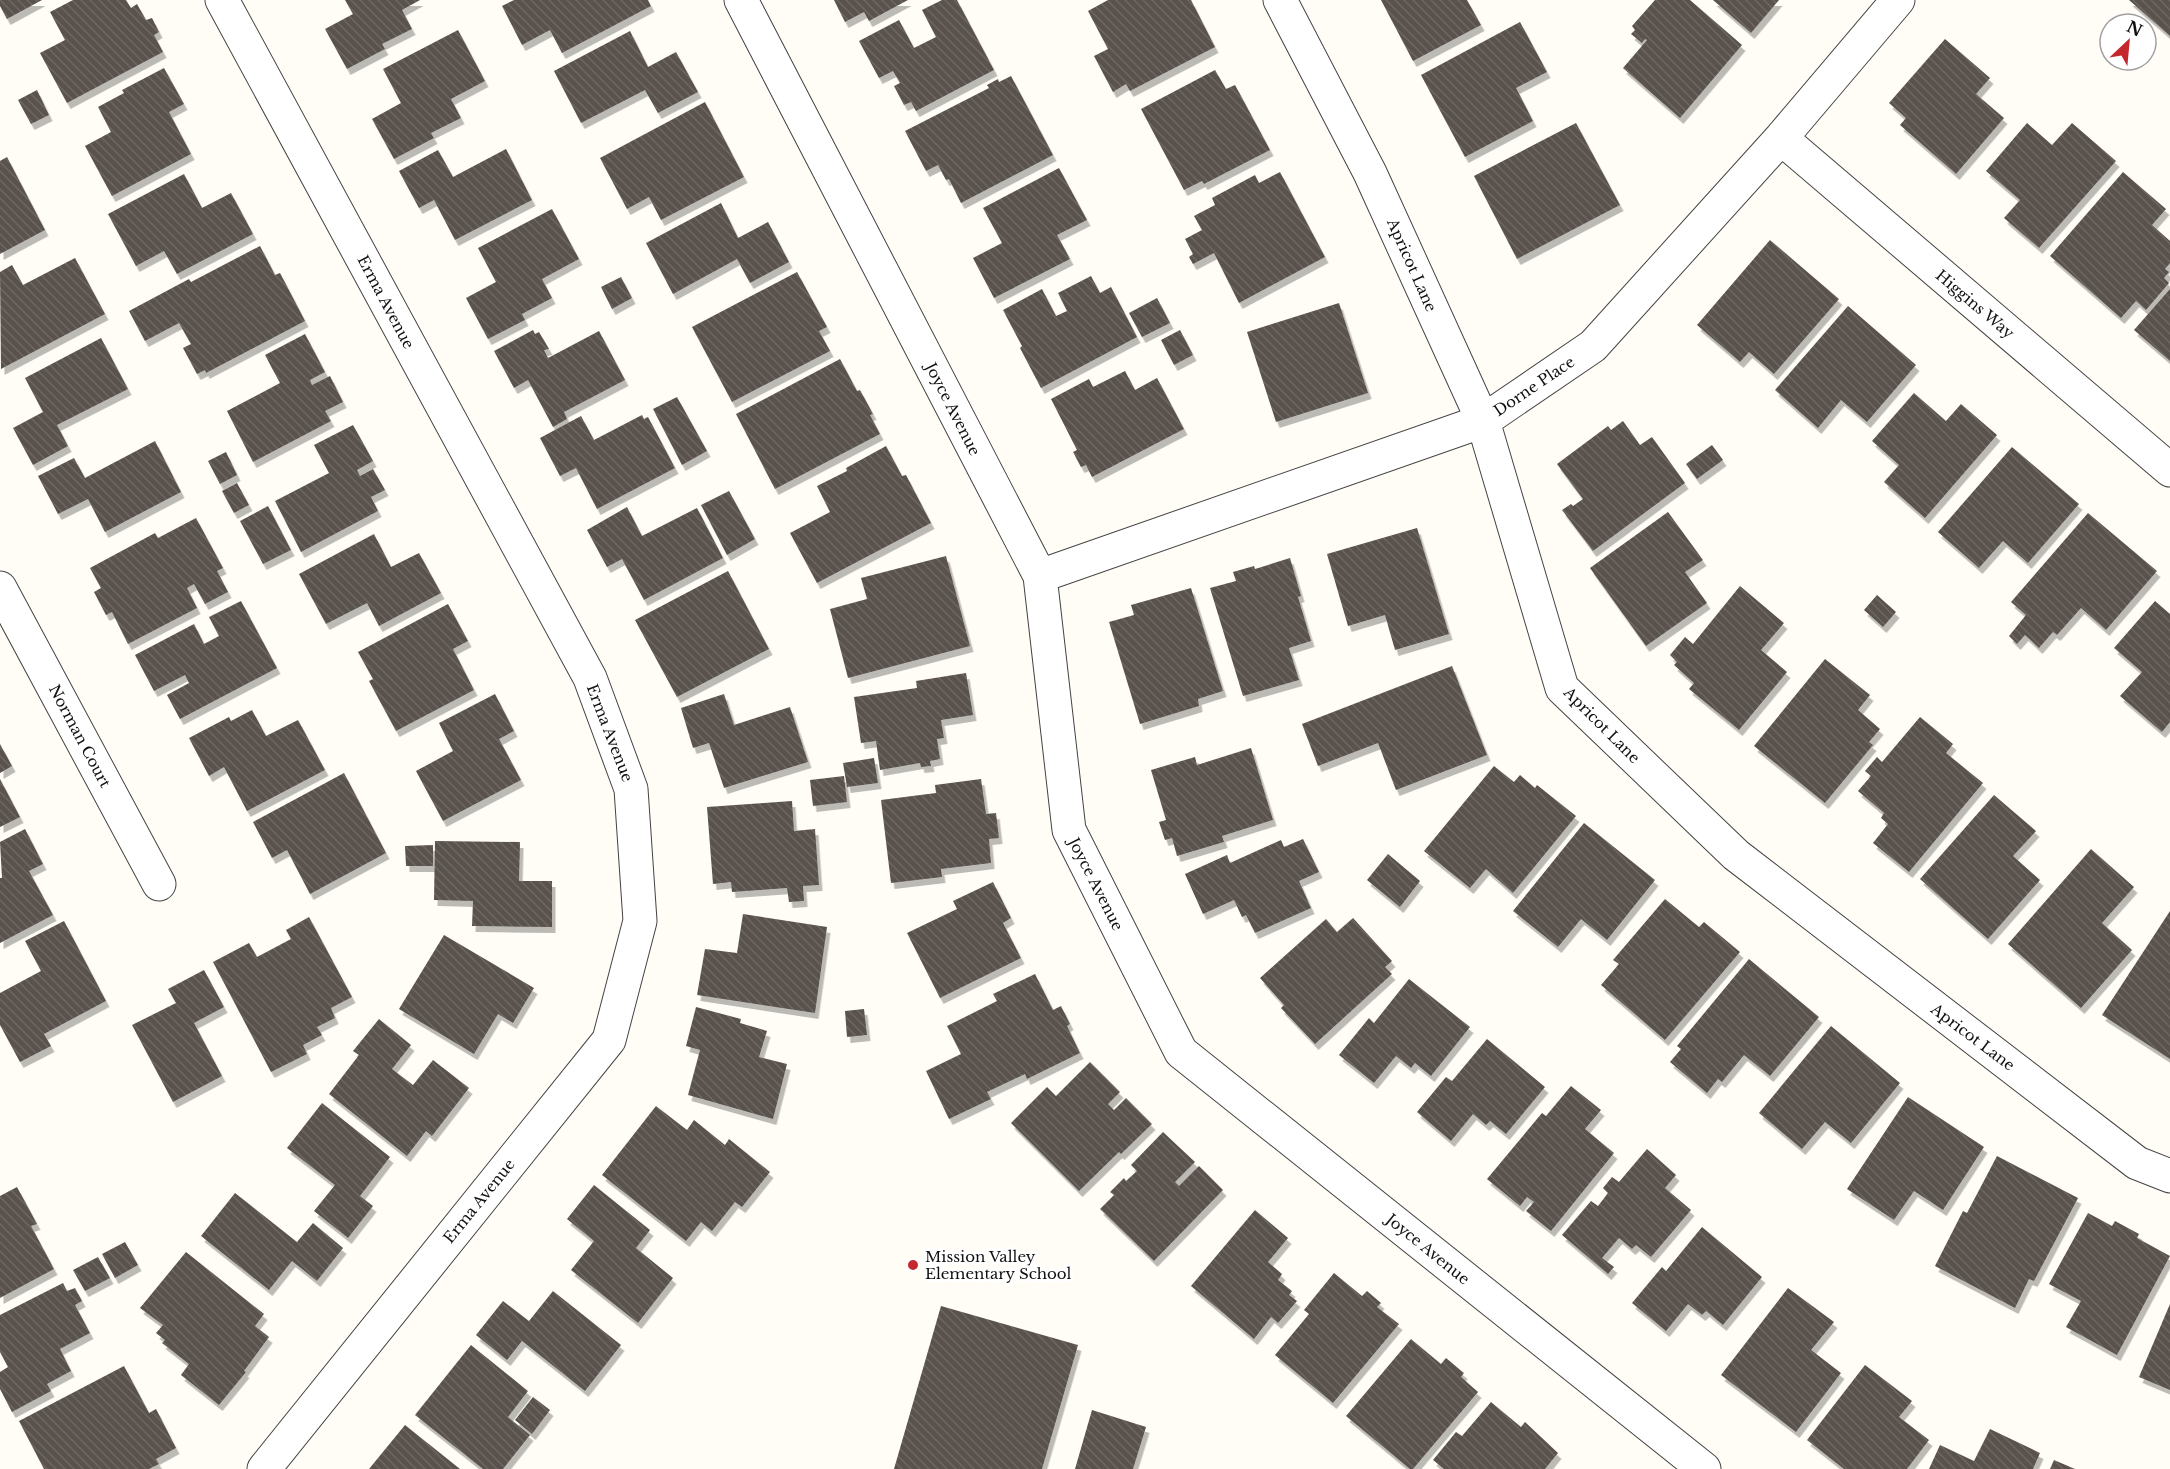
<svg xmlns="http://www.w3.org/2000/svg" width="2170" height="1469" font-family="'Libre Baskerville',serif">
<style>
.building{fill:url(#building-back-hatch);filter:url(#shadow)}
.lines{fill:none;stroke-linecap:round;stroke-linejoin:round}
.minor-casing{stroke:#444;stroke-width:35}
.minor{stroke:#fff;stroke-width:33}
.poi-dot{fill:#c4262e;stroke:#fff;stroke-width:2}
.labels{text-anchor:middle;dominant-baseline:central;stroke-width:6;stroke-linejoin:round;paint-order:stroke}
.street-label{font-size:15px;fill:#111;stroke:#fff}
.poi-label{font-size:15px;fill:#111;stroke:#fff;text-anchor:start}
</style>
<defs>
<pattern id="building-back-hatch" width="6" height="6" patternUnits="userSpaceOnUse" patternTransform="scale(1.5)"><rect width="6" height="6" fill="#5a524d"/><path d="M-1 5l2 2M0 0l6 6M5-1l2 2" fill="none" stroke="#6d6662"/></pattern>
<filter id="shadow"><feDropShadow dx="3.5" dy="6" stdDeviation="0" flood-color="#0004"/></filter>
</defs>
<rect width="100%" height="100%" fill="#fffdf5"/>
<path class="building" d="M0 0H42L7 19 0 6Z
M73 0H126L131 8 137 4 146 20 152 18 159 32 154 35 163 52 67 103 40 53 65 40 50 12Z
M345 0H420L402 10 412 29 382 44 385 49 347 69 325 29 353 14Z
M514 0H648L651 6 562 53 550 30 522 45 502 6Z
M834 0H908L869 21 864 12 845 22Z
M942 0H957L994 70 916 111 911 102 904 105 894 86 900 83 893 71 879 78 859 41 899 20 914 48 936 37 922 10Z
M1108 0H1191L1215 47 1130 91 1126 84 1113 92 1094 56 1108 49 1088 11Z
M1381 0H1467L1481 25 1413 61Z
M1655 0H1690L1742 45 1680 118 1623 68 1647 40 1645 39 1642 43 1631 34 1635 30 1632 26Z
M1713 0H1779L1751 33Z
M2129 0H2170V36Z
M1520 22 1547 72 1516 88 1533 121 1465 157 1421 75Z
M458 30 485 81 451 99 461 118 431 133 434 138 394 159 372 119 401 103 383 69Z
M630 31 648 67 676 52 698 92 658 113 645 90 581 123 554 71Z
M1945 39 1990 78 1976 94 2004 118 1956 174 1900 125 1906 118 1889 103Z
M164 68 184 104 169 112 191 154 112 196 85 146 111 132 98 107 124 93 122 90Z
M1215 70 1226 89 1235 85 1270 150 1204 184 1202 181 1184 190 1141 109Z
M1011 76 1053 155 961 203 949 179 946 180 938 165 926 171 905 131 989 88 987 85 998 79 999 82Z
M37 90 49 115 31 124 18 100Z
M705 102 744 177 661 220 649 197 627 209 600 158Z
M1576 123 1620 205 1517 259 1474 176Z
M2027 123 2052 145 2072 123 2116 161 2039 248 2004 218 2020 200 1986 171Z
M506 149 532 200 455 240 434 200 419 208 399 171 438 150 453 177Z
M7 157 45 230 0 254V161Z
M1059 168 1087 220 1057 235 1070 259 994 298 973 258 1002 243 983 208Z
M1280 172 1325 257 1239 303 1214 253 1193 264 1189 257 1193 254 1185 239 1202 230 1194 216 1215 205 1212 198 1255 175 1259 183Z
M2123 172 2166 209 2152 225 2170 241V263L2165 269 2169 272 2164 278 2169 283 2146 310 2136 301 2121 318 2050 256Z
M184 174 202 208 231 193 253 234 177 274 164 251 136 266 108 214Z
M721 203 738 238 768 222 789 262 750 283 737 259 673 294 646 243Z
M552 209 579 259 542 279 552 298 522 314 525 320 488 339 466 298 496 282 478 248Z
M1770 240 1839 299 1774 374 1749 352 1740 362 1697 325Z
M260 246 275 275 280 273 305 321 206 373 205 370 197 374 183 348 191 344 179 323 145 341 129 311 189 279 191 282Z
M75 258 105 314 1 369 0 272 12 265 23 285Z
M797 272 827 327 819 331 830 351 732 402 692 327Z
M1091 276 1100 293 1111 287 1137 337 1041 388 1020 348 1022 346 1003 310 1042 289 1056 316 1067 311 1058 293Z
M621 277 632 298 612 309 601 287Z
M2170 289V361L2134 330Z
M1157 298 1170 323 1142 337 1129 313Z
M1339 303 1368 393 1276 422 1247 332Z
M1848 306 1916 365 1867 422 1841 400 1818 428 1775 390Z
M533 330 535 334 539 332 549 349 544 350 548 358 599 331 625 380 564 412 567 419 553 427 528 380 514 388 494 351Z
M1180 330 1193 355 1174 365 1161 340Z
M305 334 325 372 310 380 312 385 330 376 343 402 325 411 331 421 253 462 227 411 280 383 265 355Z
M101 338 128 389 57 425 68 446 33 465 13 428 43 412 25 378Z
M840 359 857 391 860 390 873 414 870 415 880 434 775 489 736 414Z
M1125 371 1135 390 1157 378 1184 429 1092 477 1086 465 1081 467 1073 452 1077 450 1051 399 1089 379 1093 387Z
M1914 393 1946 421 1961 404 1997 435 1925 518 1884 482 1899 465 1872 441Z
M677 397 707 451 682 465 653 409Z
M642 415 644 419 648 417 675 468 597 509 576 468 560 476 540 438 581 416 594 440Z
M1623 421 1640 445 1652 437 1685 483 1593 551 1562 510 1571 504 1573 506 1583 499 1557 464 1608 426 1611 430Z
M353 425 373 461 357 470 360 476 373 469 385 490 371 497 378 511 301 552 275 501 329 473 314 445Z
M155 441 181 492 105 532 88 499 58 514 38 476 74 458 85 478Z
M1712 445 1723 460 1697 479 1686 464Z
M886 446 902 476 906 475 931 523 817 583 790 533 830 512 817 486 847 471 846 468Z
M2012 447 2079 504 2028 563 2003 541 1979 568 1938 532Z
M226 452 237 475 220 484 208 461Z
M237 483 249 505 234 513 222 491Z
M729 491 755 539 727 555 701 505Z
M268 506 291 550 263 564 240 521Z
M627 507 642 536 697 508 723 558 644 600 622 559 607 567 587 530Z
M1668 512 1703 560 1685 572 1707 603 1646 646 1590 568Z
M2088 513 2157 571 2106 630 2081 608 2057 635 2053 632 2039 648 2025 635 2017 644 2009 636 2026 615 2011 602Z
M196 518 223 568 217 571 228 592 205 604 194 584 187 588 197 608 128 644 112 612 106 615 94 592 101 588 90 568 155 533 158 538Z
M1417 528 1449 634 1395 650 1385 615 1348 626 1327 554Z
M374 534 391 567 419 553 441 593 379 626 367 603 326 624 299 574Z
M946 556 970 646 848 678 830 609 867 599 861 578Z
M1290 558 1301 596 1298 597 1311 641 1289 648 1299 680 1243 696 1210 588 1236 581 1233 572 1254 566 1255 569Z
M728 571 769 649 677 697 635 620Z
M1740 586 1784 623 1761 650 1787 672 1739 730 1689 689 1694 683 1674 665 1677 662 1670 655 1685 637 1693 644Z
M1191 588 1223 691 1198 699 1199 706 1140 724 1109 622 1134 615 1131 605Z
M1877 595 1896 612 1883 627 1864 610Z
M241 601 277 668 180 719 167 695 189 683 185 675 154 691 135 655 194 624 204 644 219 636 209 617Z
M2155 601 2170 614V722L2162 732 2120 696 2142 672 2114 648Z
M448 604 468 641 453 649 474 690 396 731 369 681 373 679 358 652Z
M1825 659 1870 695 1858 710 1880 729 1869 742 1873 745 1825 803 1754 746Z
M1452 666 1487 755 1396 790 1378 743 1318 766 1302 724Z
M966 673 973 715 941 720 944 738 937 739 940 759 930 761 931 766 921 767 920 763 880 770 876 741 861 743 854 697 917 688 916 681Z
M495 694 514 731 499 739 521 780 443 821 416 771 453 751 439 723Z
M724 694 734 725 790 707 808 762 724 788 709 743 693 748 681 708Z
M252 710 266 736 298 720 325 770 247 811 224 767 209 776 189 738 229 717 231 721Z
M1920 717 1953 744 1946 753 1983 783 1909 872 1873 843 1888 824 1881 818 1884 813 1858 791 1871 776 1865 771 1877 757 1882 762Z
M0 744 12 766 0 773Z
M1251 748 1273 820 1222 836 1224 842 1177 856 1172 838 1165 840 1159 822 1166 820 1151 770 1195 757 1197 765Z
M874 758 878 783 847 787 843 763Z
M1494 766 1514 782 1520 775 1535 788 1537 785 1576 816 1513 893 1486 869 1470 888 1424 851Z
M344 773 386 853 310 894 287 850 272 858 253 822Z
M844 776 847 802 813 806 810 780Z
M0 779 20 817 0 827Z
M981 779 986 814 996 813 999 838 989 839 991 863 941 869 942 877 891 883 881 800 936 793 935 785Z
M1994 795 2036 831 2013 856 2040 880 1988 939 1920 879Z
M792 801 794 831 815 829 819 885 803 886 804 901 789 902 787 888 732 892 731 882 713 884 707 807Z
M1584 823 1655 880 1607 940 1581 919 1558 947 1513 911Z
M25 829 43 864 29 871 53 915 0 943V878H2L0 842Z
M1303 839 1319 872 1299 881 1311 908 1255 933 1246 915 1242 917 1234 900 1203 914 1185 874 1227 855 1230 863 1281 840 1284 847Z
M435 841 520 842 519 881H552V927L472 926 473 901 434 900Z
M433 845V866H406L405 846Z
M2091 849 2134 887 2102 923 2132 950 2081 1008 2008 944Z
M1388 854 1420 881 1400 907 1367 880Z
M993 882 1011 918 1003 923 1021 958 940 998 907 933 957 909 953 901Z
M1665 899 1699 927 1704 922 1740 952 1665 1040 1601 985 1619 964 1613 960Z
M2170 911V1059L2102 1015Z
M743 914 827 927 815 1013 697 995 705 949 737 953Z
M309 917 352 997 331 1008 335 1018 317 1027 322 1035 303 1045 307 1054 271 1072 213 962 249 943 257 957 291 939 286 930Z
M1353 918 1392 961 1385 967 1392 974 1315 1044 1281 1008 1284 1005 1260 978 1326 919 1337 932Z
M64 921 106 1001 44 1034 51 1046 20 1062 0 1025V993L41 971 25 941Z
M444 935 534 988 513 1023 498 1014 474 1054 399 1009Z
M1749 959 1819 1017 1770 1076 1744 1055 1722 1082 1718 1079 1707 1093 1670 1062 1681 1049 1677 1046Z
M204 970 224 1007 194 1023 222 1076 173 1102 132 1025 176 1003 168 989Z
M1035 974 1053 1010 1061 1006 1070 1024 1067 1026 1080 1053 1027 1079 1025 1074 987 1092 991 1099 949 1119 926 1071 961 1054 947 1026 997 1001 993 994Z
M1409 979 1470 1027 1431 1076 1415 1063 1411 1068 1396 1056 1374 1083 1339 1055 1369 1018 1374 1023Z
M696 1007 741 1019 740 1023 767 1031 759 1057 787 1064 773 1119 688 1095 700 1050 686 1046Z
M864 1009 867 1035 847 1037 845 1011Z
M379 1019 411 1045 392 1069 413 1085 433 1060 469 1088 432 1136 426 1131 407 1156 329 1094 359 1055 353 1051Z
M1831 1026 1900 1083 1851 1143 1825 1122 1802 1149 1759 1113Z
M1487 1039 1545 1087 1506 1134 1490 1121 1486 1125 1473 1114 1451 1141 1417 1112 1446 1077 1452 1081Z
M1090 1062 1120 1092 1108 1104 1114 1110 1126 1098 1152 1124 1121 1154 1119 1152 1079 1191 1011 1123 1047 1087 1056 1096Z
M1571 1086 1601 1110 1585 1129 1614 1153 1551 1231 1526 1211 1534 1202 1527 1197 1520 1206 1487 1179 1542 1113 1546 1116Z
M1908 1097 1984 1147 1943 1210 1914 1191 1894 1220 1847 1189Z
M322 1103 390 1157 360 1196 373 1206 348 1238 314 1211 335 1185 287 1148Z
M656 1106 687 1130 694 1120 725 1145 729 1139 770 1172 742 1207 735 1202 712 1231 701 1222 686 1241 602 1175Z
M1163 1132 1195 1162 1175 1182 1179 1186 1199 1166 1223 1190 1154 1261 1100 1209 1114 1195 1110 1192 1124 1178 1126 1181 1137 1171 1131 1165Z
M1647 1149 1676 1175 1665 1188 1691 1210 1651 1257 1636 1245 1632 1249 1619 1238 1602 1258 1614 1267 1608 1274 1562 1235 1591 1201 1598 1206 1608 1193 1603 1188 1612 1177 1619 1182Z
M1997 1156 2078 1198 2034 1281 2029 1279 2015 1308 1935 1266 1963 1211 1967 1213Z
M594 1185 650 1230 636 1248 673 1278 638 1323 571 1270 594 1241 567 1219Z
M17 1187 37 1224 31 1226 54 1269 0 1298V1196Z
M235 1193 297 1242 313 1223 343 1248 317 1281 292 1261 269 1290 201 1236Z
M1255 1210 1288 1238 1268 1262 1282 1274 1278 1280 1292 1291 1289 1295 1297 1301 1278 1323 1271 1317 1254 1339 1191 1286Z
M2088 1213 2112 1226 2115 1221 2139 1234 2137 1238 2170 1256 2117 1355 2066 1327 2081 1301 2049 1284Z
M1702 1227 1762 1277 1723 1325 1706 1311 1702 1315 1688 1304 1666 1331 1632 1303 1662 1267 1666 1271Z
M125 1242 138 1265 115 1278 102 1254Z
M186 1252 264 1314 255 1326 269 1337 244 1371 246 1372 219 1405 181 1375 189 1364 162 1343 165 1340 156 1333 163 1325 140 1308Z
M98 1257 110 1278 85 1291 73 1270Z
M1334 1273 1362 1296 1367 1291 1381 1303 1377 1307 1399 1324 1333 1403 1275 1355 1309 1314 1304 1310Z
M63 1283 67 1291 75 1288 82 1301 75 1305 90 1333 60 1349 71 1371 47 1384 51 1391 12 1412 0 1389V1372L8 1367 0 1352V1315Z
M1788 1288 1834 1322 1811 1350 1841 1373 1796 1432 1721 1375Z
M553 1291 621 1345 585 1391 522 1341 507 1360 476 1335 503 1301 529 1321Z
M2170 1304V1390L2139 1377Z
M941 1306 1078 1345 1042 1469H894Z
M1411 1339 1441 1364 1446 1358 1464 1373 1461 1377 1478 1392 1413 1469H1410L1346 1416Z
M471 1345 528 1391 508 1417 530 1435 503 1469H483L415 1415Z
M1865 1365 1912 1401 1899 1417 1929 1440 1907 1469H1844L1807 1440Z
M124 1366 149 1413 156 1409 176 1448 156 1459 159 1464 149 1469H44L19 1421Z
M533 1397 550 1410 532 1434 515 1420Z
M1491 1402 1521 1427 1525 1422 1558 1453 1545 1469H1444L1433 1460 1456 1432 1462 1436Z
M1092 1410 1146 1427 1133 1469H1075Z
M405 1425 460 1469H369Z
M1990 1429 2040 1453 2033 1469H1929L1940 1445 1974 1461Z
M2054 1460 2075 1469H2050Z"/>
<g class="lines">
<g class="minor-casing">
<path id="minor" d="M222 0 590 678 631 789 640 921 609 1040 264 1469
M741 0 1040 576 1069 830 1181 1052 1704 1469
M1280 0 1370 173 1483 421 1562 688 1736 855 2137 1163 2170 1176
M1781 138 2170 470
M1040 576 1483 421 1593 346 1781 138 1898 0
M0 588 159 884"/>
</g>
<use href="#minor" class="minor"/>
</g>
<circle class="poi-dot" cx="913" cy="1265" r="6"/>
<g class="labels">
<g class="street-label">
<text transform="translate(1412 265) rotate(66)">Apricot Lane</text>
<text transform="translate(386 302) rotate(62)">Erma Avenue</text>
<text transform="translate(1975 304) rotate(40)">Higgins Way</text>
<text transform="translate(1534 386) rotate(-34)">Dorne Place</text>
<text transform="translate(953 409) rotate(63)">Joyce Avenue</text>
<text transform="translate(1602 725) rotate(45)">Apricot Lane</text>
<text transform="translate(610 733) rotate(69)">Erma Avenue</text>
<text transform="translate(80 736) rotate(62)">Norman Court</text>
<text transform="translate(1096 884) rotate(63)">Joyce Avenue</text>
<text transform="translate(1973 1037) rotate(37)">Apricot Lane</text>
<text transform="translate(479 1201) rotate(-51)">Erma Avenue</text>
<text transform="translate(1428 1249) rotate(39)">Joyce Avenue</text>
</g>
<g class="poi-label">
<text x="925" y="1256">Mission Valley<tspan x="925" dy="17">Elementary School</tspan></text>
</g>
</g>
<g transform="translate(2128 42) rotate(26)"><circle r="28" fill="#ffffff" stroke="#a0a0a0" stroke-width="1.5"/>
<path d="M0-4.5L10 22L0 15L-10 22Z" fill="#c4262e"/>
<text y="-9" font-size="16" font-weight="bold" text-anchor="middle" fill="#111111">N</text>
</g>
</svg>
